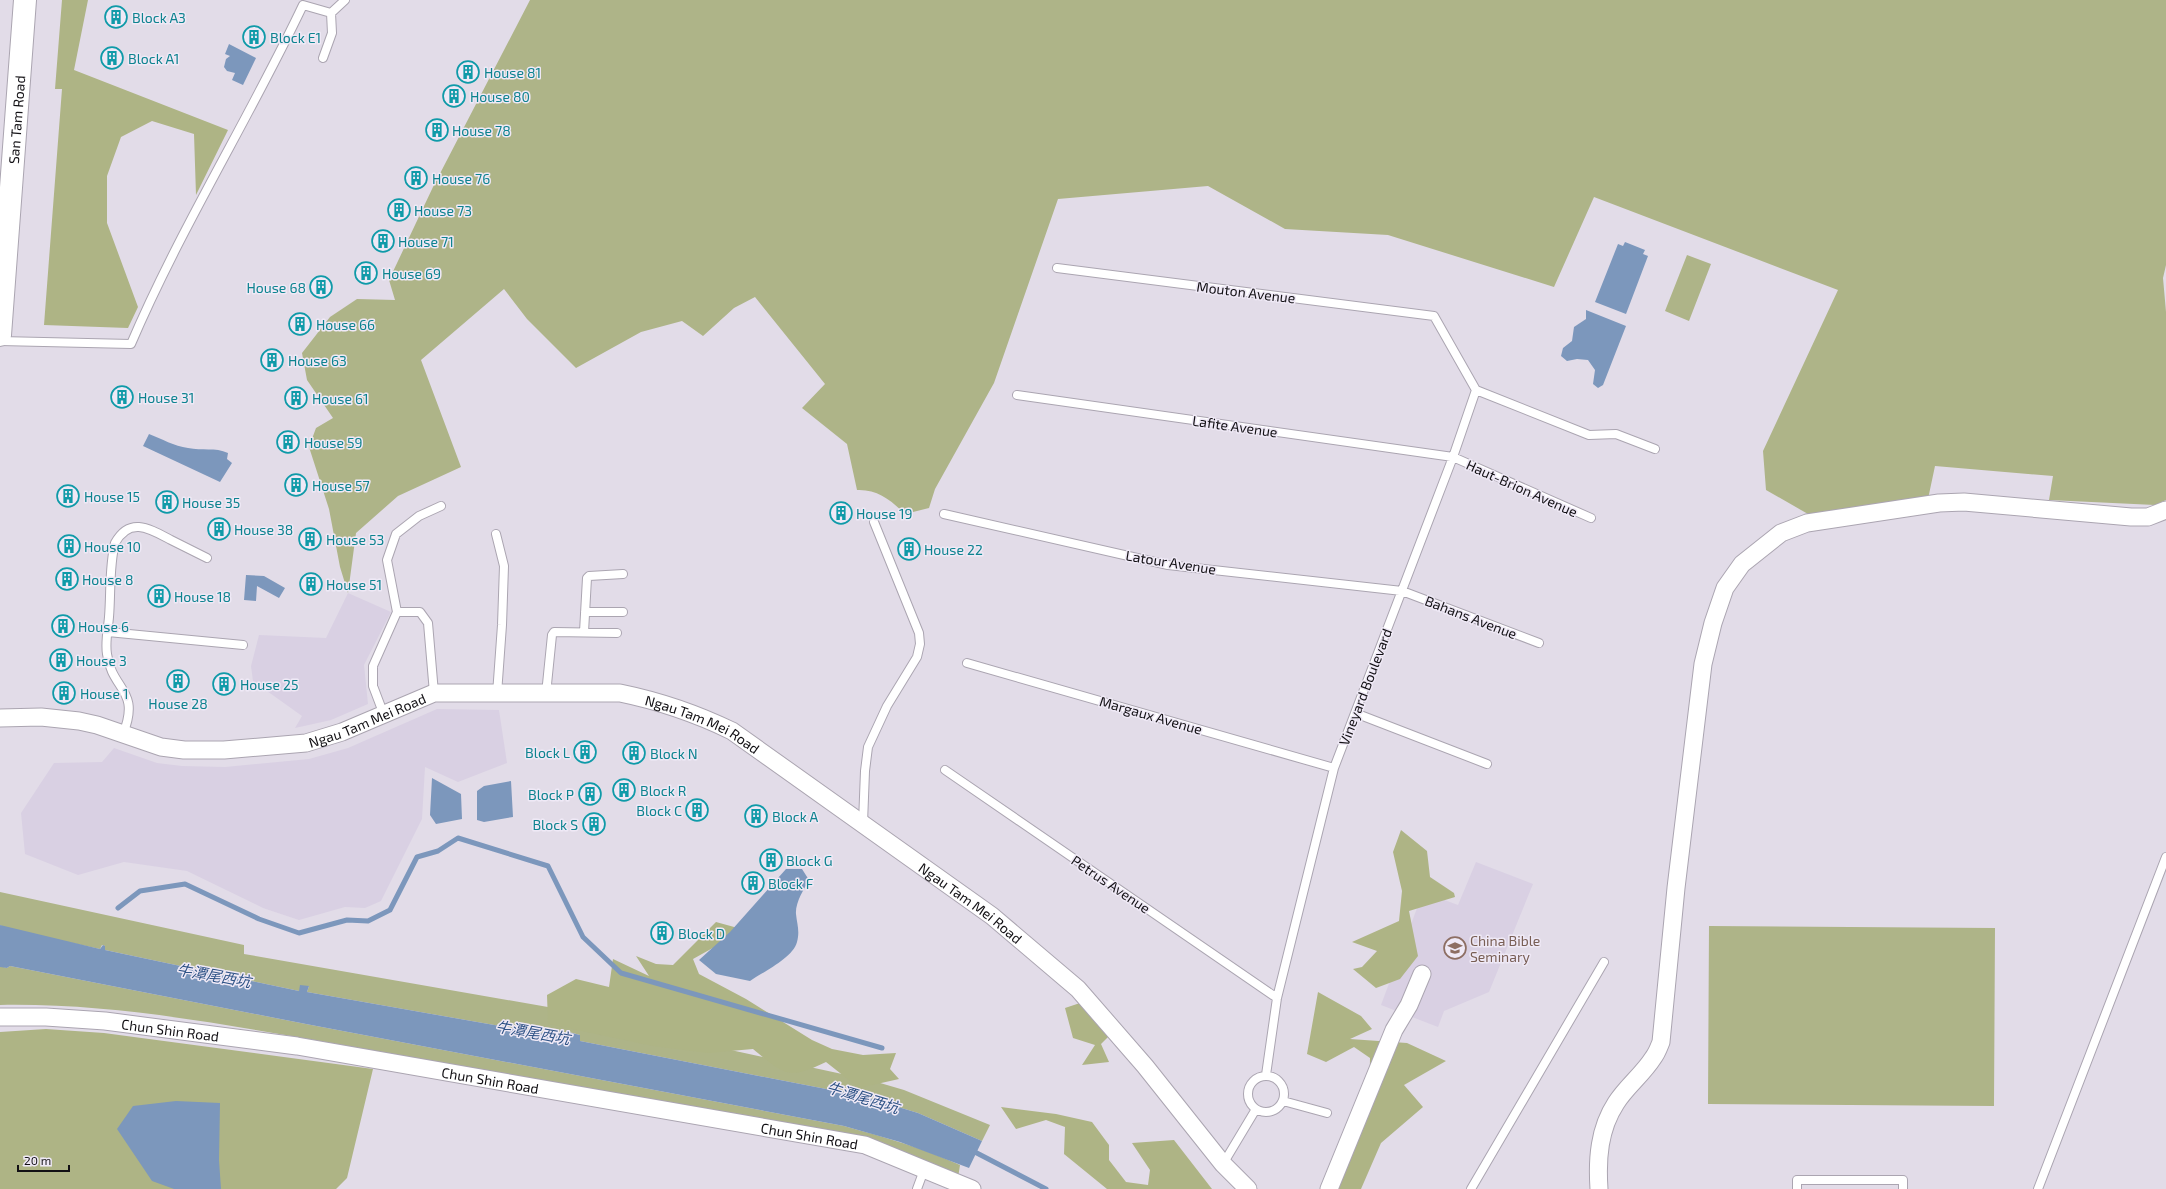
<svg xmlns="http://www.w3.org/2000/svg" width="2166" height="1189" font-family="'Exo 2','Noto Sans TC',sans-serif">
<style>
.built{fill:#d9d0e3}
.green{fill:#aeb488}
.forest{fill:#aeb485}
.water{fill:#7c97bc}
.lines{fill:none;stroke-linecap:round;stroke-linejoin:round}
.stream{stroke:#7c97bc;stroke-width:5}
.lane-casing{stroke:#aba5b1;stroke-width:10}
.street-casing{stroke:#aba5b1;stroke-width:19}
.secondary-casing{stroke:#aba5b1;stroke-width:24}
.lane{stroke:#fff;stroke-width:8}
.street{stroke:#fff;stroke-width:17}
.secondary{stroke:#fff;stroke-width:22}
.labels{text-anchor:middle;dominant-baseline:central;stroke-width:3;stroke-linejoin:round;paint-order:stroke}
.culture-label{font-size:14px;fill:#0d838f;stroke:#efe9f6;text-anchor:start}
.street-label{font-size:14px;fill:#121014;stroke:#efe9f6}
.education-label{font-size:14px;fill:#785e54;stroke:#efe9f6;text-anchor:start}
.water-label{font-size:15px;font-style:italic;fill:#2f5386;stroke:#efe9f6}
</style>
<rect width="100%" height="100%" fill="#e2dce8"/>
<path class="built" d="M348 593 391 612 364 665 368 704 331 720 295 728 302 716 253 681 251 666 259 635 326 638Z
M437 709 499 710 507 763 458 782 425 767 422 819 381 901 365 908 345 907 299 920 263 908 187 871 124 862 78 875 25 854 21 813 54 763 102 762 114 748 157 763 182 766 225 767 309 759 348 748Z
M1476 862 1533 884 1489 992 1444 1011 1438 1027 1381 1005 1423 892 1458 905Z"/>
<path class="green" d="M530 0H2166V265L2163 278 2166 312V500L2155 505 2049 500 2053 476 1935 466 1928 499 1808 514 1766 490 1763 451 1838 290 1594 197 1554 287 1388 235 1285 229 1208 186 1058 199 994 383 935 489 929 508 905 514C891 500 877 489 857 490L847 444 802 408 825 384 755 297 734 308 703 336 682 321 641 332 576 368 527 319 504 289 421 360 461 467 398 496 356 533 348 593 340 567 329 509 309 447 316 428 333 418 307 380 302 353 330 317 357 299 395 300 389 280 433 187Z
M1687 255 1711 264 1689 321 1665 311Z
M0 892 244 945V954L725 1038 726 1049 870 1080 904 1090 990 1125 982 1141 918 1113 862 1096 580 1041V1035L569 1032 568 1036 562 1037 307 992 309 986 299 991 105 950V946L102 945 100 949 7 929 0 925Z
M1709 926 1995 928 1994 1106 1708 1104Z
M0 966 7 968 10 966 306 1024 844 1126C884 1137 923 1148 960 1165L958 1178 921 1163C725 1122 529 1077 331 1043 221 1024 112 1003 0 1005Z"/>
<path class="forest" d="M62 0H88L74 70 228 130 196 195 194 134 152 121 121 137 107 176V223L138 307 128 328 44 325 62 89H55Z
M1401 830 1427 851 1430 877 1454 893 1455 897 1409 911 1418 956 1400 979 1376 988 1353 969 1362 967 1377 951 1352 942 1399 921 1402 891 1393 852Z
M716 922 745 930 693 959 699 974 746 999 812 1040 832 1049 863 1055 896 1053 890 1069 899 1079 859 1088 826 1062C787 1081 784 1074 753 1049L708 1053 653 1046 548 1024 547 995 576 979 609 987 613 959 649 976 636 956 656 964 673 965Z
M1318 992 1361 1016 1372 1029 1350 1039 1407 1043 1446 1061 1404 1085 1423 1107 1381 1143 1361 1189H1335L1326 1178 1369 1115 1370 1058 1354 1047 1326 1062 1307 1054Z
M1080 1003 1110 1035 1101 1044 1109 1062 1082 1065 1095 1045 1073 1038 1065 1008Z
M46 1029 104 1033 373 1069 347 1178 336 1189H0V1032Z
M1001 1107 1056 1114 1092 1122 1109 1145V1160L1126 1182 1148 1185 1150 1170 1132 1143 1174 1140 1212 1189H1107L1064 1154 1065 1127 1046 1120 1016 1129Z"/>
<path class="water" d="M229 44 256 58 243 85 232 80 235 73 227 71 224 67 226 59 230 56 225 54Z
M1625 242 1645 250 1643 254 1648 256 1626 314 1595 302 1618 244 1623 246Z
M1586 310 1626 326 1603 385 1598 388 1593 384 1595 370 1588 360 1577 359 1567 361 1561 356 1563 348 1572 341 1574 327 1586 319Z
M149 434C162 439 174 446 188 448 202 451 215 447 228 453L227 459 232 463 220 482 143 446Z
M246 575 264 576 285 588 279 598 257 586 256 601 244 600Z
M432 778 461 794 462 819 436 824 430 815Z
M511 781 513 817 484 822 477 820V791L484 786Z
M786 869H802L809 880C804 889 795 903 796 914 797 924 800 931 797 942 793 958 763 972 750 981L716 974 699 960 730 932Z
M0 925 100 949 103 945 105 946V950L299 991 300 985 309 986 307 992 562 1037 568 1036V1032L580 1035V1041L862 1096 918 1113 982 1141 969 1168 900 1142 844 1126 306 1024 10 966 7 968 0 967Z
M176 1101 220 1103 219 1160 221 1189H174L152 1181 117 1129 133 1106Z"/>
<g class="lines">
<path class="stream" d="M118 908 140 891 185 884 259 919 299 933 347 920 368 921 390 910 417 857 438 851 458 838 548 866 583 937 621 973 882 1048
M971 1150 1046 1189"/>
<g class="lane-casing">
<path id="lane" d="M331 13 345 0
M1057 268 1434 316 1476 390 1453 457 1334 768 1277 998 1266 1075
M0 341 131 344C181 227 249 119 303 5L331 13 332 33 323 58
M1476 390 1589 435 1616 434 1655 449
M1017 395 1453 457 1591 518
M944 514 1168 565 1402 591 1539 643
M496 534 504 566 502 625 497 694
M397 612H420L428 623 434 693
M585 612H623
M108 632 243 645
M584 632 587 578 589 576 623 574
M967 663 1334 768
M546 694 552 635 554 632 617 633
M1355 713 1487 764
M384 715 373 686V666L397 612 387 560 396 534 419 516 441 506
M123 734C141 689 112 691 107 654 105 642 108 629 109 617 111 593 109 566 115 543 130 516 150 529 171 540 183 546 195 552 207 558
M945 770 1277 998
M863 823 865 771 868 747 887 706 917 657 920 644 919 633 874 522
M1248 1094a18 18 0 1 1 36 0a18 18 0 1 1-36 0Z
M1283 1101 1327 1113
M1223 1164 1256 1109
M917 1189 924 1170
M1471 1189 1604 962
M1797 1189V1180H1903V1189
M2038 1189 2166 857"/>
</g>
<g class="street-casing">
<g id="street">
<path id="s1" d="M0 718 41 717 79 721 97 725 161 747 184 750H224L306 743 342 732 434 693H620C659 701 695 713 732 731L992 916 1078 989 1145 1066 1223 1164 1248 1189"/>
<path id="s2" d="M0 1017H46L105 1021 297 1046 865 1145 972 1189"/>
<path d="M1329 1189 1394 1030 1409 1005 1422 974"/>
<path d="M1599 1189C1597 1159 1599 1129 1616 1103 1626 1087 1643 1074 1653 1058 1657 1053 1659 1047 1661 1042L1676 888 1703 664 1713 623 1725 588 1742 564 1781 533 1807 523 1939 503 1964 502 2131 517H2148L2166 510"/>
</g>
</g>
<g class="secondary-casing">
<g id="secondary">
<path id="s3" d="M0 335 25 0"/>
</g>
</g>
<use href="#lane" class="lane"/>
<use href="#street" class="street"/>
<use href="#secondary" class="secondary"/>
</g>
<defs>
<g id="building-ring" transform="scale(1.15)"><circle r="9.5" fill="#efe9f6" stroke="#0f9aa8" stroke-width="1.5"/><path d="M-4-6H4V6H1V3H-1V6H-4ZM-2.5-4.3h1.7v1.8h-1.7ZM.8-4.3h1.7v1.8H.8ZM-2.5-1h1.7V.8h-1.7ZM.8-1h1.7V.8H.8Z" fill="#0f9aa8"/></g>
<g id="university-ring" transform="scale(1.15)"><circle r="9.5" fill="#efe9f6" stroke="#8d6e63" stroke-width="1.5"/><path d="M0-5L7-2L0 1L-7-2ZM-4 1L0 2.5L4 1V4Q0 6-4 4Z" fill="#8d6e63"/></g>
</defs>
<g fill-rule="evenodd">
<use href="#building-ring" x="116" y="17"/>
<use href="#building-ring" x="254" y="37"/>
<use href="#building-ring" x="112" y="58"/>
<use href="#building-ring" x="468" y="72"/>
<use href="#building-ring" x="454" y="96"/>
<use href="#building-ring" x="437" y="130"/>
<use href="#building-ring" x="416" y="178"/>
<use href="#building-ring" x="399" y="210"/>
<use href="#building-ring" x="383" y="241"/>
<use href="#building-ring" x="366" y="273"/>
<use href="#building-ring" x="321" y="287"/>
<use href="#building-ring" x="300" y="324"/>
<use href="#building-ring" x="272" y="360"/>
<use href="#building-ring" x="122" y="397"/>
<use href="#building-ring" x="296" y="398"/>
<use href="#building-ring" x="288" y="442"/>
<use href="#building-ring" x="296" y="485"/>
<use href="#building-ring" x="68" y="496"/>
<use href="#building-ring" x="167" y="502"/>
<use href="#building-ring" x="841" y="513"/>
<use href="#building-ring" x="219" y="529"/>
<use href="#building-ring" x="310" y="539"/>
<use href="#building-ring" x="69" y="546"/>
<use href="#building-ring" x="909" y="549"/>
<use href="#building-ring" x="67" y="579"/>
<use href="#building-ring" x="311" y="584"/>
<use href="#building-ring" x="159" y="596"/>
<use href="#building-ring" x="63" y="626"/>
<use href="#building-ring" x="61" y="660"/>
<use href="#building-ring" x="178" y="681"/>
<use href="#building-ring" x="224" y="684"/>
<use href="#building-ring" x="64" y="693"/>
<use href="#building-ring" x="585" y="752"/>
<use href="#building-ring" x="634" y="753"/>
<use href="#building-ring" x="624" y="790"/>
<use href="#building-ring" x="590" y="794"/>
<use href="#building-ring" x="697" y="810"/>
<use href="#building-ring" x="756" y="816"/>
<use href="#building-ring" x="594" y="824"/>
<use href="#building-ring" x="771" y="860"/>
<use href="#building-ring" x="753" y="883"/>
<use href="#building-ring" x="662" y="933"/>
<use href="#university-ring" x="1455" y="948"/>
</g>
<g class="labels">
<g class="culture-label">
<text x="132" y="17">Block A3</text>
<text x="270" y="37">Block E1</text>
<text x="128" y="58">Block A1</text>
<text x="484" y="72">House 81</text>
<text x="470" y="96">House 80</text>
<text x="452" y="130">House 78</text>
<text x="432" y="178">House 76</text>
<text x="414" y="210">House 73</text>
<text x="398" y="241">House 71</text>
<text x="382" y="273">House 69</text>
<text x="306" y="287" text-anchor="end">House 68</text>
<text x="316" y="324">House 66</text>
<text x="288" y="360">House 63</text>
<text x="138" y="397">House 31</text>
<text x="312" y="398">House 61</text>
<text x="304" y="442">House 59</text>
<text x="312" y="485">House 57</text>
<text x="84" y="496">House 15</text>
<text x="182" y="502">House 35</text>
<text x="856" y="513">House 19</text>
<text x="234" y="529">House 38</text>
<text x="326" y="539">House 53</text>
<text x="84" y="546">House 10</text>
<text x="924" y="549">House 22</text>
<text x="82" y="579">House 8</text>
<text x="326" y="584">House 51</text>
<text x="174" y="596">House 18</text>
<text x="78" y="626">House 6</text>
<text x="76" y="660">House 3</text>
<text x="240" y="684">House 25</text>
<text x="80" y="693">House 1</text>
<text x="178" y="703" text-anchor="middle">House 28</text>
<text x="570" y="752" text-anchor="end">Block L</text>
<text x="650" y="753">Block N</text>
<text x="640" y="790">Block R</text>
<text x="574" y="794" text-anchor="end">Block P</text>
<text x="682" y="810" text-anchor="end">Block C</text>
<text x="772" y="816">Block A</text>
<text x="578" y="824" text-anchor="end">Block S</text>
<text x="786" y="860">Block G</text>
<text x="768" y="883">Block F</text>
<text x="678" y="933">Block D</text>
</g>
<g class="street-label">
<text stroke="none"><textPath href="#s3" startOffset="216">San Tam Road</textPath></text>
<text transform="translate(1246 292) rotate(7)">Mouton Avenue</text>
<text transform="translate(1235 426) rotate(8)">Lafite Avenue</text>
<text transform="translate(1522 488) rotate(24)">Haut-Brion Avenue</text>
<text transform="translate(1171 562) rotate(9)">Latour Avenue</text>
<text transform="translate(1471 617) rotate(21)">Bahans Avenue</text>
<text transform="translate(1365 687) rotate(-69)">Vineyard Boulevard</text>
<text transform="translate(1151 715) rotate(16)">Margaux Avenue</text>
<text stroke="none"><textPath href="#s1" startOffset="376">Ngau Tam Mei Road</textPath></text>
<text stroke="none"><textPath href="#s1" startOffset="723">Ngau Tam Mei Road</textPath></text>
<text transform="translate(1111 884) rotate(34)">Petrus Avenue</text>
<text stroke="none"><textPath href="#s1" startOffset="1047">Ngau Tam Mei Road</textPath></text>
<text stroke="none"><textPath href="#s2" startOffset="171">Chun Shin Road</textPath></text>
<text stroke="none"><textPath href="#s2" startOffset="495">Chun Shin Road</textPath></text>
<text stroke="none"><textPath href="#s2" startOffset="819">Chun Shin Road</textPath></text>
</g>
<g class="education-label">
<text x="1470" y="940">China Bible<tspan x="1470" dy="16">Seminary</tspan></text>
</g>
<g class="water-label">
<text transform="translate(214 975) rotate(10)">牛潭尾西坑</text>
<text transform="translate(533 1032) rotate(10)">牛潭尾西坑</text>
<text transform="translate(863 1097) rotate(17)">牛潭尾西坑</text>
</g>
</g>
<path d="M18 1165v6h51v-6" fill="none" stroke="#121014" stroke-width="2"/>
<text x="24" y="1165" font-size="12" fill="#121014" stroke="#efe9f6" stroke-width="3" paint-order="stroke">20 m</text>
</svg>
